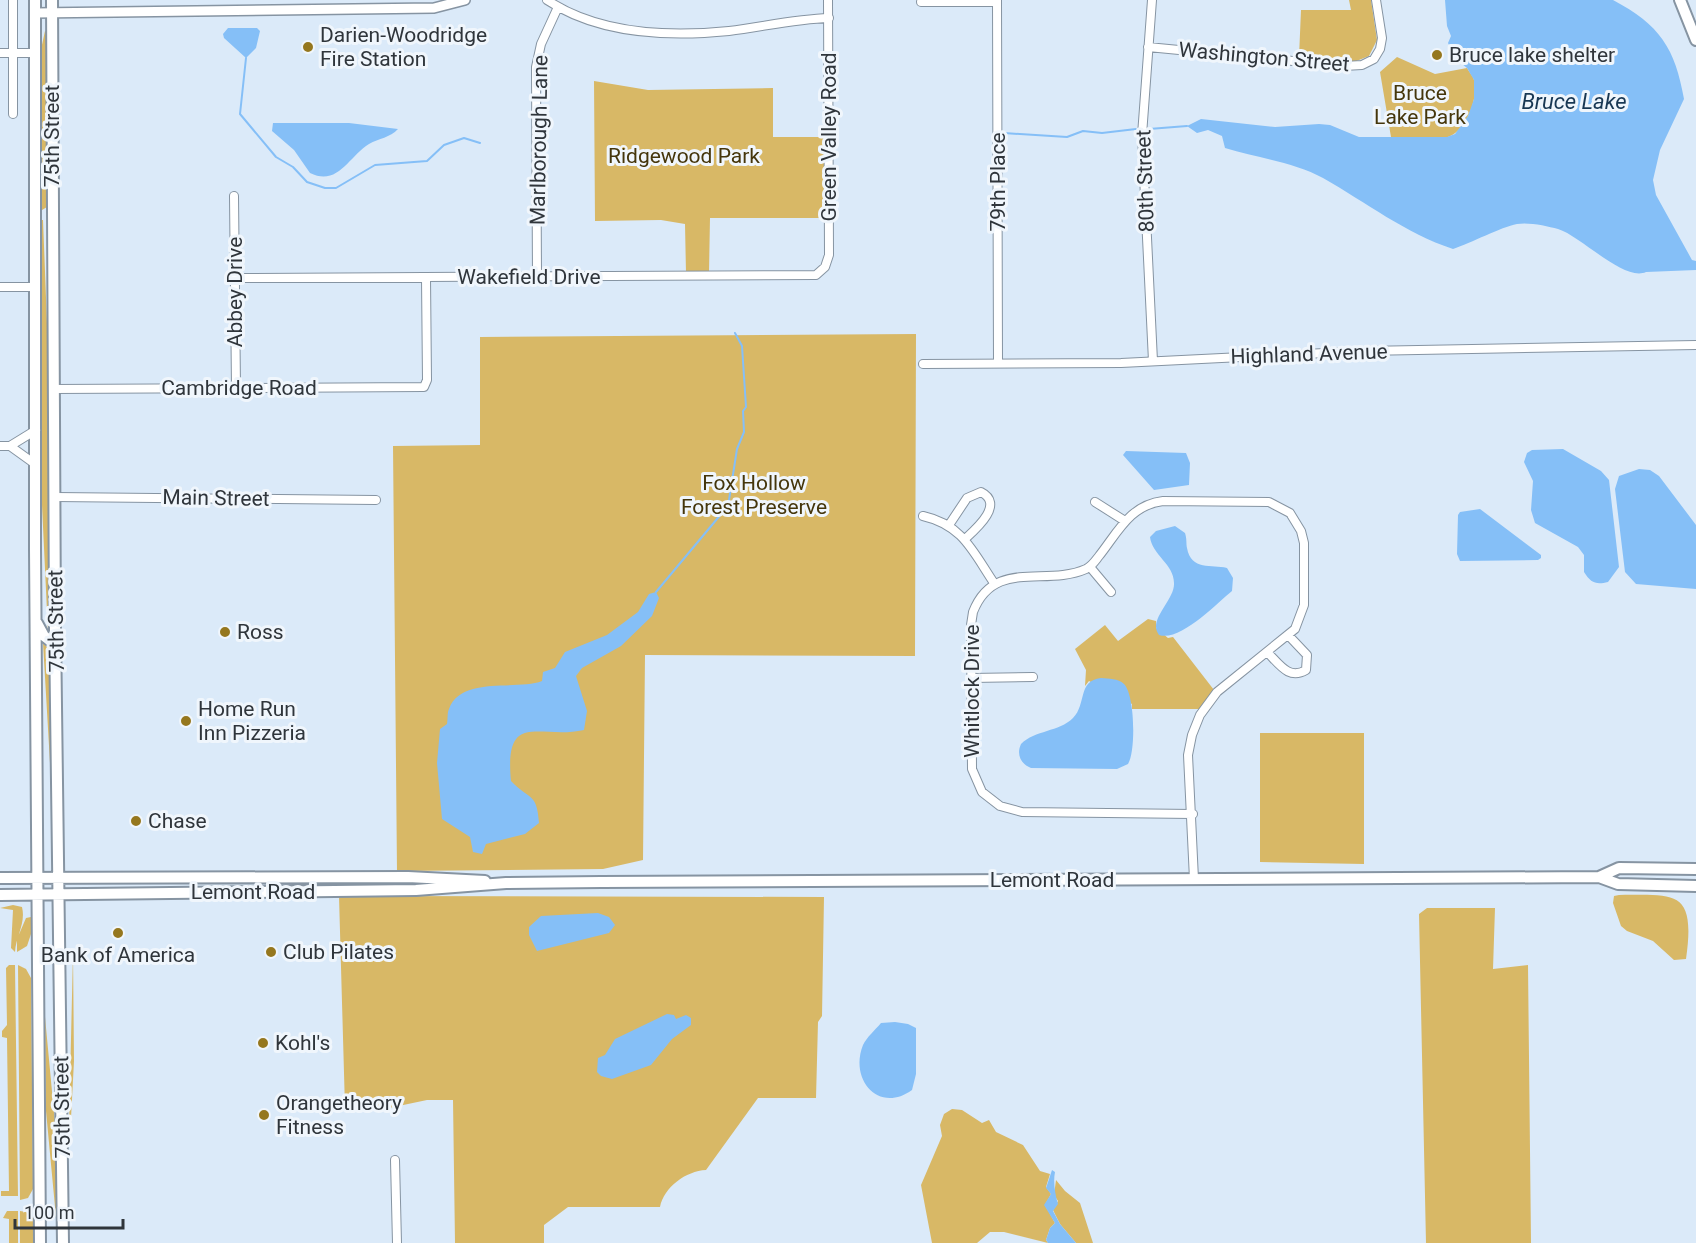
<svg xmlns="http://www.w3.org/2000/svg" width="1696" height="1243" font-family="Roboto,sans-serif">
<style>
.green{fill:#d8b866}
.water{fill:#85bff7}
.lines{fill:none;stroke-linecap:round;stroke-linejoin:round}
.stream{stroke:#85bff7;stroke-width:2}
.minor-casing{stroke:#8694a2;stroke-width:10}
.tertiary-casing{stroke:#8694a2;stroke-width:12}
.secondary-casing{stroke:#8694a2;stroke-width:14}
.minor{stroke:#fff;stroke-width:8}
.tertiary{stroke:#fff;stroke-width:9}
.secondary{stroke:#fff;stroke-width:10}
.poi-dot{fill:#95771e;stroke:#f0f6fc;stroke-width:2}
.labels{text-anchor:middle;dominant-baseline:central;stroke-width:6;stroke-linejoin:round;paint-order:stroke}
.poi-label{font-size:21px;fill:#2f353b;stroke:#f0f6fc;text-anchor:start}
.street-label{font-size:21px;fill:#2f353b;stroke:#f0f6fc}
.park-label{font-size:21px;fill:#45360b;stroke:#f0f6fc}
.water-label{font-size:22px;font-style:italic;fill:#193854;stroke:#f0f6fc}
</style>
<rect width="100%" height="100%" fill="#dbeaf9"/>
<path class="green" d="M1349 0H1371L1377 40 1369 56 1354 62 1299 57 1301 10H1351Z
M45 31 47 32V207L42 210 40 54Z
M1397 57 1435 74 1467 68C1469 72 1473 76 1474 80 1479 98 1466 131 1448 137 1431 143 1409 138 1391 137L1380 72Z
M594 81 648 90 773 88V137H824V218H710L709 273H686L685 224 661 220 595 221Z
M40 220H43L48 349V633L42 505Z
M916 334 915 656 645 655 643 860 603 869 397 871 393 446 480 445V337Z
M1148 619 1156 621V628L1168 638 1173 637 1214 690 1199 709H1132V704L1089 681 1085 686 1086 670 1075 649 1105 625 1118 641Z
M43 643 49 649 53 780H51Z
M1260 733H1364V864L1260 862Z
M1619 895C1675 895 1696 889 1686 959L1674 960 1653 941 1627 931 1621 926 1613 903 1614 896Z
M339 896 824 897 822 1016 818 1022 816 1098H758L706 1170C686 1171 664 1187 660 1207H568L544 1225V1243H455L453 1100H427L389 1108H345Z
M13 905 22 907C26 923 16 936 15 952L11 948 13 910 0 908Z
M1427 908H1495L1493 969 1528 965 1531 1243H1426L1419 914Z
M31 917V934L27 946 17 952V939L26 918Z
M73 953 74 1061 70 1137 69 1125Z
M9 965H15L18 1196H1V1191H9L7 1038 2 1037V1031L7 1025 6 968Z
M18 965 26 969 31 978 33 1189 28 1198 20 1200Z
M45 1017 56 1134 57 1228 46 1111Z
M952 1109 962 1110 982 1123 989 1120 996 1132 1023 1145 1040 1171 1050 1174 1046 1187 1051 1194 1045 1205 1055 1223 1050 1228 1046 1240 1048 1243 1004 1232H990L977 1243H932L921 1185 942 1136 940 1125 944 1114Z
M1056 1180 1065 1191 1080 1203 1093 1243H1076L1060 1224 1053 1210 1058 1201 1054 1195Z
M7 1211H18V1243H9V1219L3 1218Z
M20 1211 26 1212 33 1218 34 1243H20Z"/>
<path class="water" d="M1445 0H1613C1660 25 1675 48 1684 99L1660 150 1653 180 1656 195 1692 260 1696 261V270L1646 272C1624 282 1581 236 1558 229 1547 226 1529 222 1517 224 1501 227 1471 243 1453 249 1405 233 1367 203 1323 178 1294 162 1257 158 1225 148L1222 136 1208 130 1197 133 1187 126 1201 119 1275 127 1319 124 1330 125 1359 137H1447L1455 134 1468 116 1474 99V80L1467 68 1456 59 1448 43 1451 36 1447 26Z
M228 28H257L260 31 256 48 246 58 224 38 223 34Z
M273 123H349L398 129C390 138 379 138 369 144 349 156 338 187 310 173L294 150 272 131Z
M1563 449 1601 471 1609 480 1619 567 1608 582C1596 585 1591 583 1584 572V555L1578 547 1535 523 1531 510 1533 481 1524 462 1527 453 1532 450Z
M1126 451 1186 453 1190 463 1189 485 1154 490 1123 455Z
M1639 469 1650 470 1659 476 1696 525V589L1636 584 1625 572 1615 489 1619 476Z
M1480 509 1541 555V558L1538 560 1460 561 1457 554 1458 515 1460 512Z
M1175 526 1185 533C1187 539 1186 543 1187 548 1191 571 1212 564 1227 568L1233 578 1232 591C1216 604 1180 642 1159 635 1147 620 1175 600 1174 583 1174 564 1152 555 1150 537L1156 531Z
M656 592 659 598 652 616 621 646 582 668 576 676 587 711 584 730C540 740 504 709 511 781 529 800 537 792 539 823L525 834 486 844 482 854 473 852 470 837 442 819 437 763 440 729 447 724C448 719 447 713 449 709 461 675 518 691 542 681L543 672 555 668 565 652 607 635 638 612 649 594Z
M1101 678C1109 679 1118 678 1124 684 1135 695 1136 751 1128 764L1117 769 1031 768C1021 764 1016 755 1021 744 1035 730 1059 732 1073 718 1087 704 1077 681 1101 678Z
M598 913 609 917 615 925 609 933 537 951 529 935V927L541 916Z
M667 1014 674 1015 676 1019 686 1015 691 1018V1025L672 1039 651 1065 612 1079 601 1076 597 1072 598 1058 605 1055 615 1039Z
M895 1022 908 1024 916 1028V1074L912 1090C879 1114 849 1080 863 1045 867 1037 875 1030 881 1023Z
M1052 1170 1055 1172C1053 1182 1055 1194 1058 1204L1053 1211 1060 1224 1076 1243H1048L1046 1240 1050 1228 1055 1223 1044 1205 1051 1194 1046 1188Z"/>
<g class="lines">
<path class="stream" d="M246 58 240 114 276 157 293 167 307 182 325 188H336L375 165 427 161 444 145 464 138 480 143
M1149 129 1187 126
M1004 133 1067 137 1083 131 1102 133 1136 129
M656 592 722 513 729 500 737 449 744 432 743 411 746 407 742 346 735 333"/>
<g class="minor-casing">
<path id="minor" d="M547 0C598 34 669 37 729 31 762 27 795 19 829 18
M997 0 998 363
M1152 0 1142 135 1153 361
M921 2H997
M1148 47 1344 66 1362 65 1374 59 1380 49 1382 38 1376 0
M0 53H35
M13 114V0
M234 196 236 388
M537 277 536 67 541 44 558 7
M235 278 816 275 825 267 829 255 828 0
M0 287H36
M923 364 1121 363 1364 351 1696 345
M54 389 424 387 427 380 426 278
M0 446H10L36 430
M10 446 35 464
M55 497 376 500
M1095 502 1125 521
M923 516C963 525 973 552 994 583
M949 525 967 498 981 492C1005 504 976 529 965 539
M1090 567 1111 592
M1268 653C1280 665 1289 680 1306 670L1307 655 1289 636
M971 678 1033 677
M1193 814 1022 812 1000 806 982 792 972 769 971 625 973 612C994 558 1045 587 1086 569 1092 566 1095 561 1099 556 1118 532 1130 505 1163 501L1269 502 1290 513 1301 531 1304 543V605L1295 629 1217 692 1200 715 1192 735 1188 755 1194 879
M395 1160 397 1243"/>
</g>
<g class="tertiary-casing">
<path id="tertiary" d="M35 13 434 8 465 0"/>
</g>
<g class="secondary-casing">
<path id="secondary" d="M35 0V549L40 1243
M52 0 55 629 63 1243
M1680 0 1696 40
M37 623 44 636 56 645
M1599 877 1619 868 1696 869
M0 878 408 877 485 881
M0 895 416 890 506 883 601 882 1599 877 1618 884 1696 886"/>
</g>
<use href="#minor" class="minor"/>
<use href="#tertiary" class="tertiary"/>
<use href="#secondary" class="secondary"/>
</g>
<g class="poi-dot">
<circle cx="308" cy="47" r="6"/>
<circle cx="1437" cy="55" r="6"/>
<circle cx="225" cy="632" r="6"/>
<circle cx="186" cy="721" r="6"/>
<circle cx="136" cy="821" r="6"/>
<circle cx="118" cy="933" r="6"/>
<circle cx="271" cy="952" r="6"/>
<circle cx="263" cy="1043" r="6"/>
<circle cx="264" cy="1115" r="6"/>
</g>
<g class="labels">
<g class="poi-label">
<text x="320" y="35">Darien-Woodridge<tspan x="320" dy="24">Fire Station</tspan></text>
<text x="1449" y="55">Bruce lake shelter</text>
<text x="237" y="632">Ross</text>
<text x="198" y="709">Home Run<tspan x="198" dy="24">Inn Pizzeria</tspan></text>
<text x="148" y="821">Chase</text>
<text x="283" y="952">Club Pilates</text>
<text x="118" y="955" text-anchor="middle">Bank of America</text>
<text x="275" y="1043">Kohl's</text>
<text x="276" y="1103">Orangetheory<tspan x="276" dy="24">Fitness</tspan></text>
</g>
<g class="street-label">
<text transform="translate(1264 57) rotate(5)">Washington Street</text>
<text transform="translate(52 136) rotate(-90)">75th Street</text>
<text transform="translate(829 137) rotate(-90)">Green Valley Road</text>
<text transform="translate(539 140) rotate(-89)">Marlborough Lane</text>
<text transform="translate(1145 181) rotate(-92)">80th Street</text>
<text transform="translate(998 182) rotate(-90)">79th Place</text>
<text x="529" y="277">Wakefield Drive</text>
<text transform="translate(235 292) rotate(-90)">Abbey Drive</text>
<text transform="translate(1309 354) rotate(-2)">Highland Avenue</text>
<text x="239" y="388">Cambridge Road</text>
<text transform="translate(216 498) rotate(1)">Main Street</text>
<text transform="translate(56 621) rotate(-91)">75th Street</text>
<text transform="translate(972 691) rotate(-90)">Whitlock Drive</text>
<text x="1052" y="880">Lemont Road</text>
<text x="253" y="892">Lemont Road</text>
<text transform="translate(62 1107) rotate(-91)">75th Street</text>
</g>
<g class="park-label">
<text x="1420" y="93">Bruce<tspan x="1420" dy="24">Lake Park</tspan></text>
<text x="684" y="156">Ridgewood Park</text>
<text x="754" y="483">Fox Hollow<tspan x="754" dy="24">Forest Preserve</tspan></text>
</g>
<g class="water-label">
<text x="1574" y="101">Bruce Lake</text>
</g>
</g>
<path d="M15 1219v9h108v-9" fill="none" stroke="#2f353b" stroke-width="3"/>
<text x="24" y="1219" font-size="18" fill="#2f353b" stroke="#f0f6fc" stroke-width="4.5" paint-order="stroke">100 m</text>
</svg>
